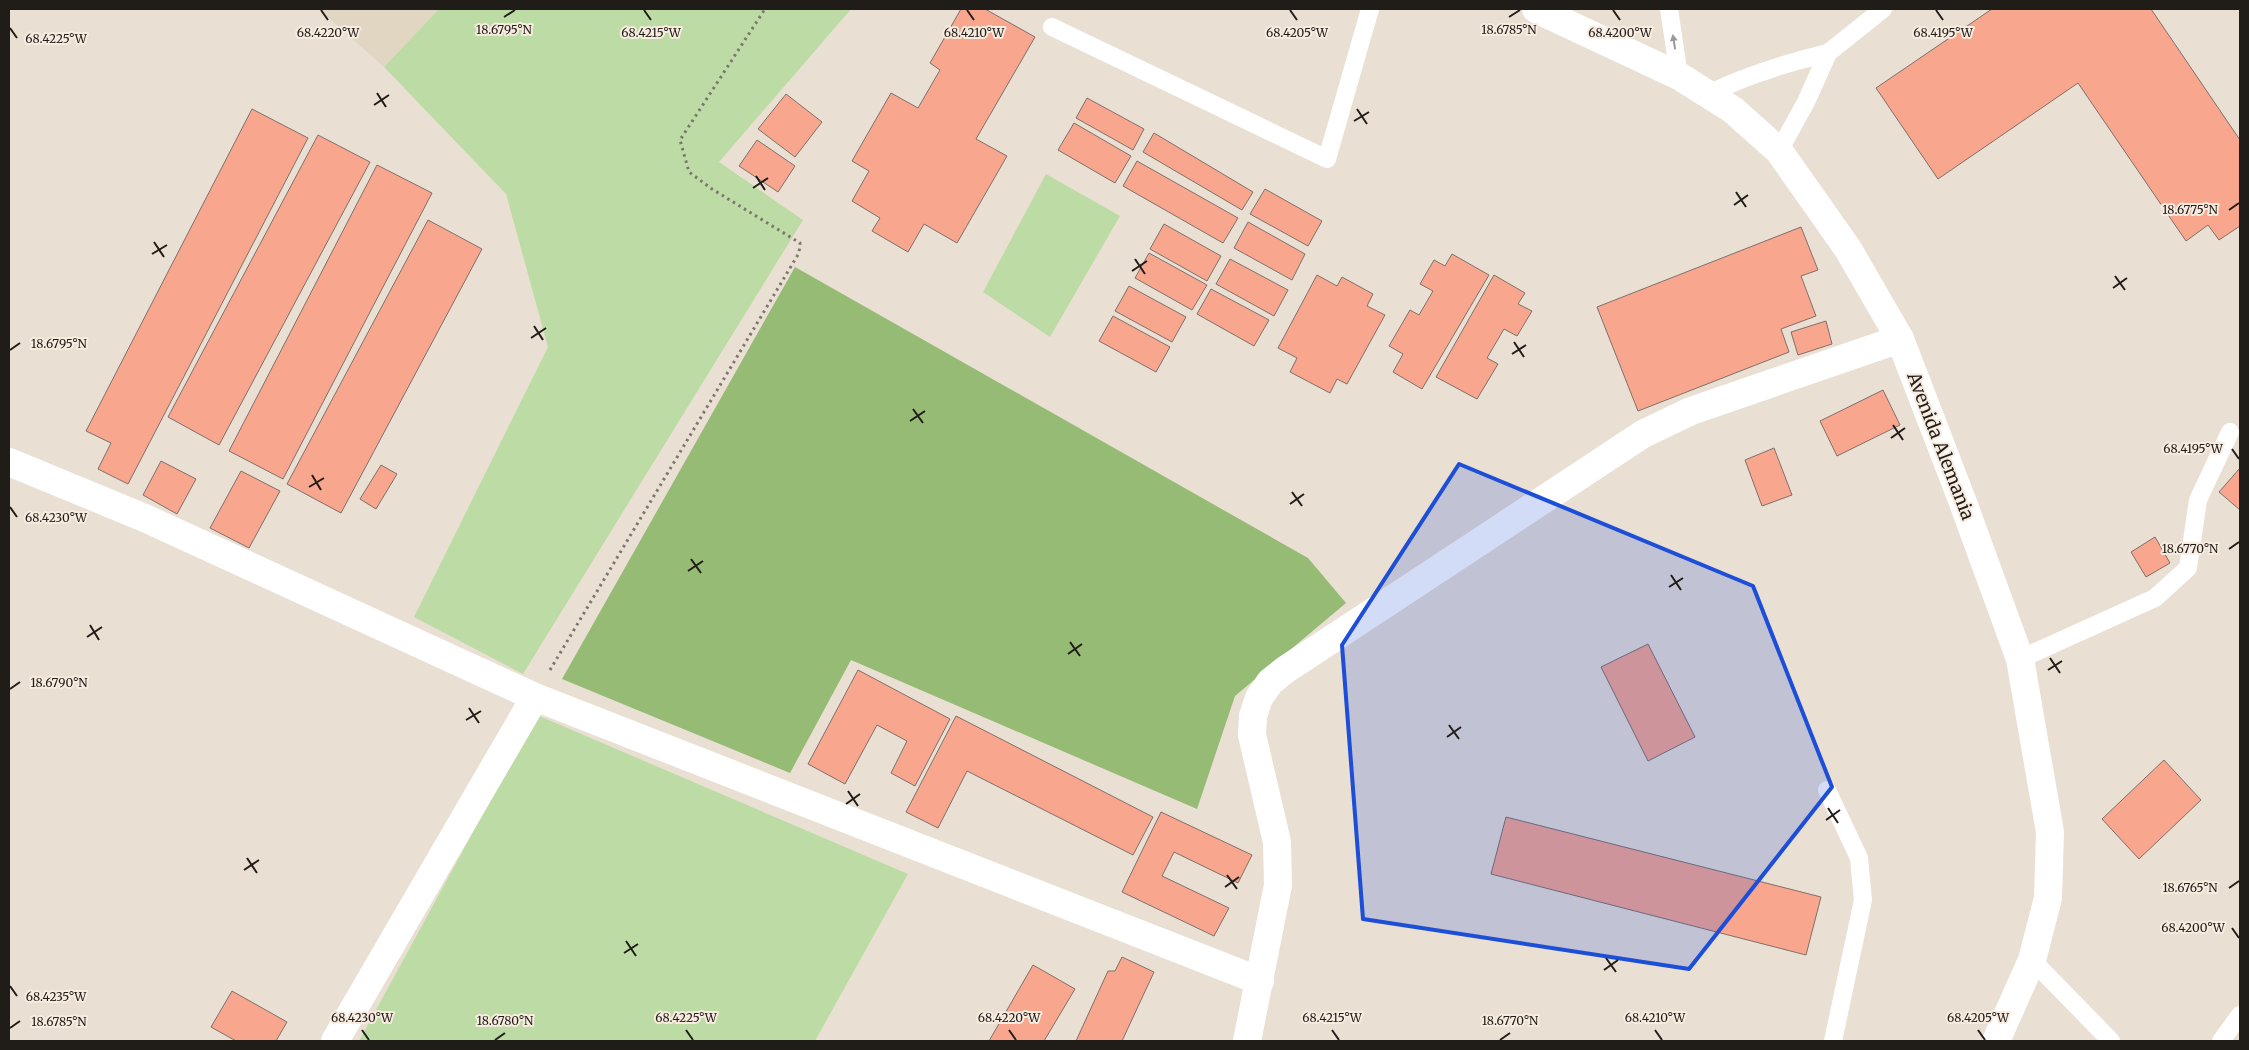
<svg xmlns="http://www.w3.org/2000/svg" width="2249" height="1050" font-family="Merriweather,serif">
<style>
.commercial{fill:#e1d6c2}
.green{fill:#bddca5}
.forest{fill:#95bb75}
.building{fill:#f9a68e;stroke:#7e706b}
.lines{fill:none;stroke-linecap:round;stroke-linejoin:round}
.path{stroke:#7d766e;stroke-width:3;stroke-dasharray:2.5 4;stroke-linecap:butt}
.service{stroke:#fff;stroke-width:18}
.minor{stroke:#fff;stroke-width:28}
.tertiary{stroke:#fff;stroke-width:28}
.oneway{fill:#9b9997}
.marked{fill:#1d4ed8;fill-opacity:0.2;stroke:#1d4ed8;stroke-width:4;stroke-linejoin:round}
.ticks{fill:none;stroke:#201c18;stroke-width:2}
.labels{text-anchor:middle;dominant-baseline:central;stroke-width:4;stroke-linejoin:round;paint-order:stroke}
.street-label{font-size:18px;fill:#201c18;stroke:#f8ece0}
.ticks-label{font-size:12px;text-anchor:middle;fill:#201c18;stroke:#f8ece0;stroke-width:4;stroke-linejoin:round;paint-order:stroke}
</style>
<rect width="100%" height="100%" fill="#eadfd3"/>
<path class="commercial" d="M319 9H439L384 67Z"/>
<path class="green" d="M439 9H851L719 162 803 220 523 674 414 617 548 347 506 194 384 67Z
M1046 174 1120 216 1050 337 983 292Z
M537 715 908 874 815 1041H359Z"/>
<path class="forest" d="M795 267 1308 558 1346 603 1235 696 1197 809 851 660 790 773 562 679Z"/>
<path class="building" d="M961 9H985L1035 37 976 139 1007 156 957 243 924 224 908 252 872 231 880 218 852 201 869 171 852 161 891 93 918 108 940 70 930 63Z
M1992 9H2151L2240 140V226L2219 240 2208 225 2186 241 2078 83 1938 179 1876 88Z
M786 94 822 122 795 157 758 129Z
M1087 98 1144 129 1133 150 1076 118Z
M252 109 308 138 128 484 98 469 111 443 86 431Z
M1074 123 1131 156 1115 183 1058 150Z
M1154 133 1253 192 1242 210 1143 152Z
M318 135 370 162 219 445 168 417Z
M757 140 795 166 778 192 739 166Z
M1137 161 1238 218 1223 243 1123 186Z
M377 165 432 193 283 479 229 451Z
M1265 189 1322 221 1308 246 1250 214Z
M428 220 482 249 341 513 287 484Z
M1248 222 1305 254 1292 280 1234 248Z
M1164 224 1221 256 1207 281 1150 249Z
M1801 227 1818 270 1801 276 1816 316 1781 329 1789 352 1638 411 1597 307Z
M1149 253 1207 285 1192 310 1135 278Z
M1452 254 1489 275 1422 389 1393 372 1403 354 1389 346 1410 310 1419 315 1433 291 1420 284 1434 260 1445 266Z
M1230 259 1288 290 1274 316 1216 284Z
M1317 275 1337 286 1342 277 1373 294 1367 306 1385 315 1347 384 1337 379 1330 393 1290 372 1297 358 1278 348Z
M1494 275 1525 293 1518 304 1532 311 1517 336 1504 329 1487 358 1498 364 1477 399 1436 377Z
M1129 286 1186 317 1172 342 1115 311Z
M1211 289 1269 320 1254 346 1197 314Z
M1113 316 1170 347 1156 372 1099 341Z
M1826 321 1832 344 1798 355 1791 332Z
M1883 390 1900 425 1837 456 1820 421Z
M1774 448 1792 495 1762 506 1745 460Z
M161 461 196 479 177 514 143 495Z
M381 465 397 474 376 509 360 499Z
M2240 468V510L2219 492Z
M241 471 280 491 249 548 210 528Z
M2155 537 2170 563 2146 577 2131 552Z
M1648 644 1695 737 1648 761 1601 667Z
M858 670 950 719 915 786 891 773 907 741 877 725 845 784 808 764Z
M956 716 1153 817 1133 855 967 771 938 828 906 812Z
M2164 760 2201 800 2139 859 2102 819Z
M1161 812 1252 855 1238 883 1174 852 1162 876 1229 908 1214 936 1122 892Z
M1506 817 1821 897 1806 955 1491 874Z
M1122 957 1154 972 1122 1041H1076L1108 971H1115Z
M1033 965 1075 989 1044 1041H989Z
M232 991 287 1022 276 1041H236L211 1027Z"/>
<g class="lines">
<path class="path" d="M550 670 799 253 800 243 712 189 689 172 680 140 765 9"/>
<path class="service" d="M1669 9 1679 76
M1052 27 1327 159 1370 9
M1828 53 1883 9
M1708 94C1747 75 1786 63 1828 53L1806 102 1779 151
M2020 659 2155 598 2188 568 2198 500 2230 432
M1827 790 1859 858 1863 900 1833 1041
M2032 960 2111 1041
M2221 1041 2240 1015"/>
<path class="minor" d="M9 462 147 519 535 697 1260 981
M335 1041 535 697
M1247 1041 1278 885 1277 842 1252 735 1253 716 1259 698 1270 682 1285 670 1643 434 1691 411 1900 339"/>
<path class="tertiary" d="M1536 9 1679 76 1733 110 1779 151 1848 249 1900 339 1962 500 2020 659 2050 832 2048 898 2032 960 1996 1041"/>
</g>
<defs><path id="oneway-solid" d="M-6-.8H1V-3.2L6.5 0L1 3.2V.8H-6Z" transform="scale(1.25)"/></defs>
<use class="oneway" href="#oneway-solid" transform="translate(1674 42) rotate(-99)"/>
<path class="marked" d="M1459 464 1753 586 1832 787 1689 969 1363 919 1342 645Z"/>
<path class="ticks" d="M321 10 328 20M644 10 651 20M967 10 974 20M1290 10 1297 20M1613 10 1620 20M1936 10 1943 20M504 17 515 10M1509 17 1520 10M10 28 17 38M377 93 386 107M374 105 389 95M1357 109 1367 124M1354 121 1369 112M756 176 765 190M753 188 768 178M1736 192 1746 207M1734 205 1748 195M2229 210 2239 203M154 242 164 257M152 254 167 245M1135 259 1145 274M1132 271 1147 261M2115 276 2125 290M2113 288 2127 278M534 326 543 340M531 338 546 328M1514 342 1524 357M10 350 20 343M1512 354 1526 345M913 409 923 423M910 421 925 411M1893 425 1903 440M1891 438 1905 428M2232 449 2239 459M312 475 321 490M309 487 324 478M1292 492 1302 506M1290 504 1304 494M10 507 17 517M2229 549 2239 542M691 559 701 573M688 571 703 561M1671 575 1681 590M1669 587 1683 578M90 625 99 640M87 637 102 627M1070 642 1080 656M1068 654 1082 644M2050 658 2060 673M2048 670 2062 661M10 689 20 682M469 708 479 723M466 720 481 711M1449 725 1459 739M1447 737 1461 727M848 791 858 806M846 804 860 794M1828 808 1838 823M1826 820 1840 810M247 858 257 873M244 870 259 860M1227 875 1237 889M1225 887 1239 877M2229 888 2239 881M2232 928 2239 938M626 941 636 956M624 953 638 944M1606 958 1616 972M1604 970 1618 960M10 986 17 996M10 1028 20 1021M362 1030 369 1040M686 1030 693 1040M1009 1030 1016 1040M1332 1030 1339 1040M1655 1030 1662 1040M1978 1030 1985 1040M495 1040 505 1033M1500 1040 1510 1033"/>
<g class="labels">
<g class="street-label">
<text transform="translate(1941 446) rotate(69)">Avenida Alemania</text>
</g>
</g>
<g class="ticks-label">
<text x="504" y="34">18.6795°N</text>
<text x="1509" y="34">18.6785°N</text>
<text x="328" y="37">68.4220°W</text>
<text x="651" y="37">68.4215°W</text>
<text x="974" y="37">68.4210°W</text>
<text x="1297" y="37">68.4205°W</text>
<text x="1620" y="37">68.4200°W</text>
<text x="1943" y="37">68.4195°W</text>
<text x="56" y="43">68.4225°W</text>
<text x="2190" y="214">18.6775°N</text>
<text x="59" y="348">18.6795°N</text>
<text x="2193" y="453">68.4195°W</text>
<text x="56" y="522">68.4230°W</text>
<text x="2190" y="553">18.6770°N</text>
<text x="59" y="687">18.6790°N</text>
<text x="2190" y="892">18.6765°N</text>
<text x="2193" y="932">68.4200°W</text>
<text x="56" y="1001">68.4235°W</text>
<text x="362" y="1022">68.4230°W</text>
<text x="686" y="1022">68.4225°W</text>
<text x="1009" y="1022">68.4220°W</text>
<text x="1332" y="1022">68.4215°W</text>
<text x="1655" y="1022">68.4210°W</text>
<text x="1978" y="1022">68.4205°W</text>
<text x="505" y="1025">18.6780°N</text>
<text x="1510" y="1025">18.6770°N</text>
<text x="59" y="1026">18.6785°N</text>
</g>
<rect width="2249" height="1050" fill="none" stroke="#201c18" stroke-width="20"/>
</svg>
